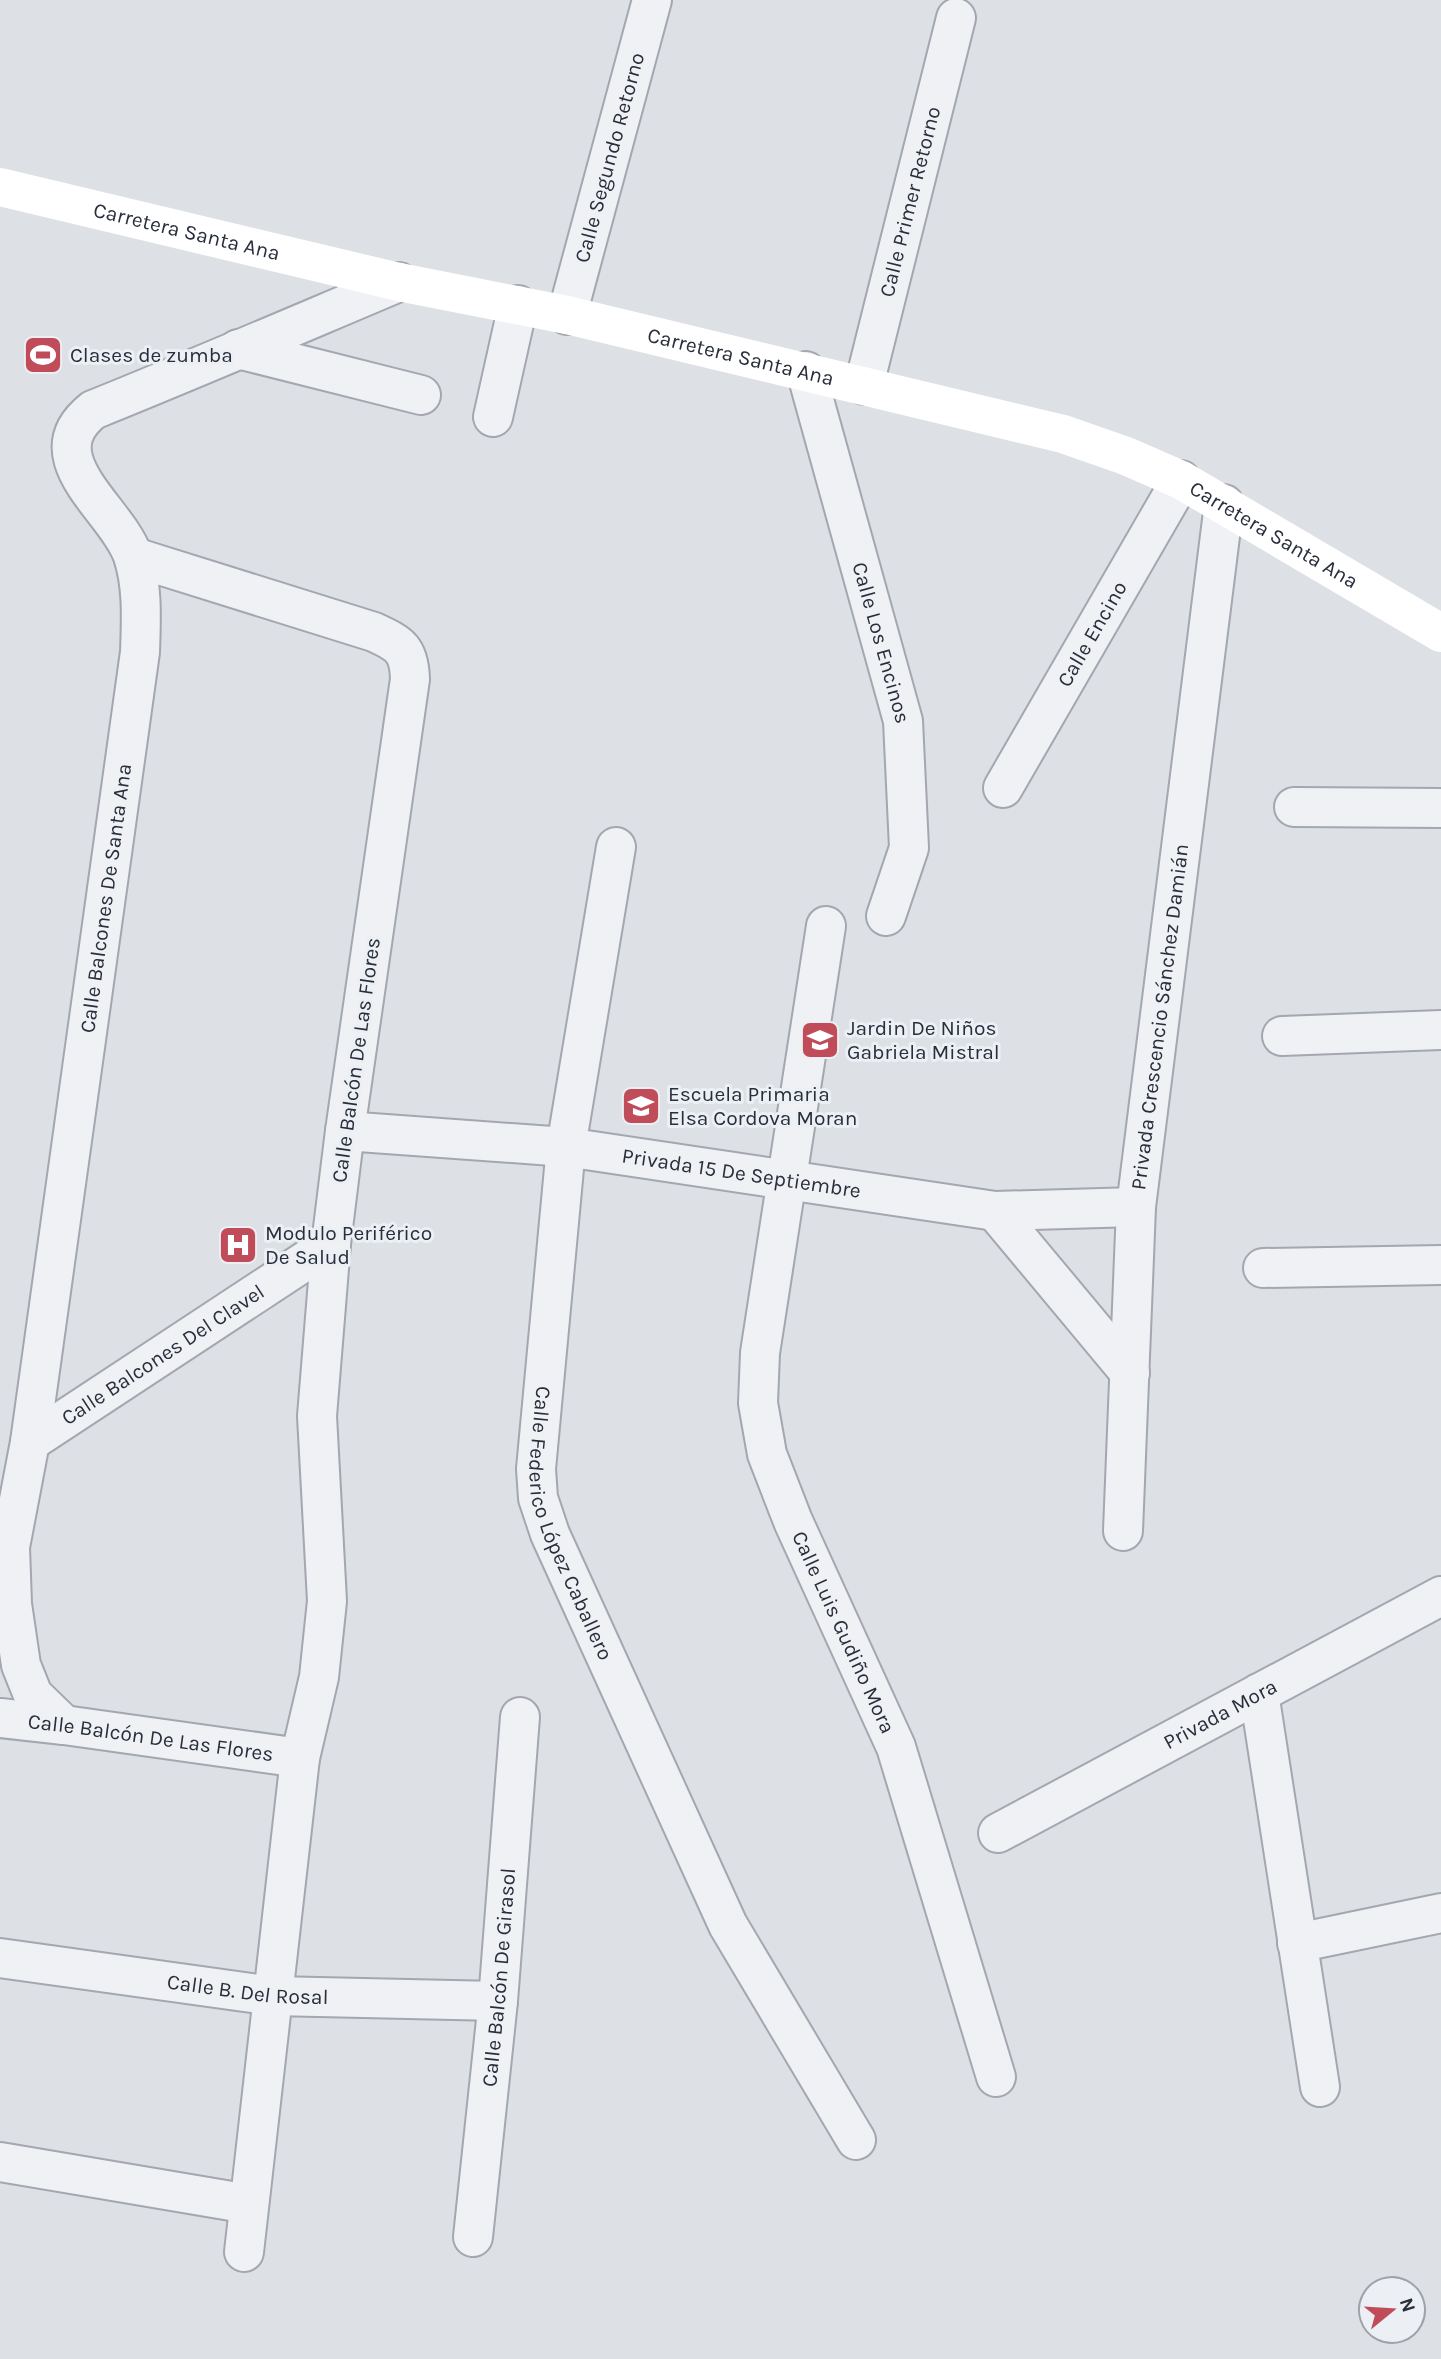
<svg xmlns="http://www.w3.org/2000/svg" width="1441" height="2359" font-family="Karla,sans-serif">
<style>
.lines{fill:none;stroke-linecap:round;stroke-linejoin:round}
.minor-casing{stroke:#a3a7af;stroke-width:42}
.minor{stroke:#eff1f4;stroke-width:38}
.secondary{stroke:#fff;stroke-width:38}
.labels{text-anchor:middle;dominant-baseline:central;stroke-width:6;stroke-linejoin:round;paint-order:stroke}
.street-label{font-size:21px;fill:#282e3b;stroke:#eceff3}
.poi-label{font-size:21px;fill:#282e3b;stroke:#eceff3;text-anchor:start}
</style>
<rect width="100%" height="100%" fill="#dde0e5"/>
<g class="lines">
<g class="minor-casing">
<g id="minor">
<path id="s1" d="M567 315 652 0"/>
<path d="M238 349 421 395"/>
<path id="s2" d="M806 371 903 721 909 848 886 916"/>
<path id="s3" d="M864 385 956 18"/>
<path d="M493 417 518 305"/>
<path d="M134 557 374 632C400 644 409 649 410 679L345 1131 331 1244 317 1416 327 1601 319 1677 300 1758 244 2252"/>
<path id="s4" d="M1003 788 1181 480"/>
<path d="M1294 807 1441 808"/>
<path id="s5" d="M616 847 566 1147 536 1469 538 1498 550 1534 728 1925 856 2140"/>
<path id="s6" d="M826 926 760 1353 758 1403 767 1454 793 1521 896 1747 996 2077"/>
<path d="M1282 1036 1441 1030"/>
<path id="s7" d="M345 1131 566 1147 995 1211 1136 1207"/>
<path d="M995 1211 1130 1373"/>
<path d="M1263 1268 1441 1265"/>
<path id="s8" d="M30 1442 331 1244"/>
<path id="s9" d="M1123 1531 1136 1207 1224 504"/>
<path d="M1259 1693 1320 2087"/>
<path id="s10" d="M0 1718 64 1725 300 1758"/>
<path id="s11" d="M64 1725 33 1695 21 1665 12 1604 10 1547 30 1442 140 652C141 620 143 587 133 556 117 509 33 458 93 410 195 369 297 325 399 282"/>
<path id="s12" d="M998 1833 1441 1596"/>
<path d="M1297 1943 1441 1913"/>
<path id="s13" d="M0 1958 273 1996 498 2001"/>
<path d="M0 2162 249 2204"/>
<path id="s14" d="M473 2237 498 2001 520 1717"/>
</g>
</g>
<use href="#minor" class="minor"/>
<path class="secondary" id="s15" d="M0 187 399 282 567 315 1063 434 1126 456 1181 480 1441 633"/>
</g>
<defs>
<g id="stadium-square" transform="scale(2.0125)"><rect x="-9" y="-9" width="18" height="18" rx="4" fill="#c04c5a" stroke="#eceff3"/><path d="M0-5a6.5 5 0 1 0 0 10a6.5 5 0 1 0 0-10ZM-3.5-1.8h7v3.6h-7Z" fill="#fff"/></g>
<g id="school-square" transform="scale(2.0125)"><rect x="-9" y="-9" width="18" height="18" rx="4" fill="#c04c5a" stroke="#eceff3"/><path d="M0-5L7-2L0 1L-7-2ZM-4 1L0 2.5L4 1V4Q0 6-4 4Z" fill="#fff"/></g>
<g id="hospital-square" transform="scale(2.0125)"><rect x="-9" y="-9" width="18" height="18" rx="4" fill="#c04c5a" stroke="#eceff3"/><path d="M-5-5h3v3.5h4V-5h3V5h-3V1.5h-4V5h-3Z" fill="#fff"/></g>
</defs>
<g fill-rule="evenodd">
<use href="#stadium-square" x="43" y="355"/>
<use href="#school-square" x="820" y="1040"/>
<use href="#school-square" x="641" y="1106"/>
<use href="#hospital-square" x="238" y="1245"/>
</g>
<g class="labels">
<g class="street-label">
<text stroke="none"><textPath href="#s1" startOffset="163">Calle Segundo Retorno</textPath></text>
<text stroke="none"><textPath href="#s3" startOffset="189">Calle Primer Retorno</textPath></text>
<text stroke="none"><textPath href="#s15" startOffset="192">Carretera Santa Ana</textPath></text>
<text stroke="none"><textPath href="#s15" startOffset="760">Carretera Santa Ana</textPath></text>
<text stroke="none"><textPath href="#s15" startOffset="1326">Carretera Santa Ana</textPath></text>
<text stroke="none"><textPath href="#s4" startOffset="178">Calle Encino</textPath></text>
<text stroke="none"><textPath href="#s2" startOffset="282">Calle Los Encinos</textPath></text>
<text stroke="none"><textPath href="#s11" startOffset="850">Calle Balcones De Santa Ana</textPath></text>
<text stroke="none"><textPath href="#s9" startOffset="516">Privada Crescencio Sánchez Damián</textPath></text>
<text transform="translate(356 1060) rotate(-82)">Calle Balcón De Las Flores</text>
<text stroke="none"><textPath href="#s7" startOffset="399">Privada 15 De Septiembre</textPath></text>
<text stroke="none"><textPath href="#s8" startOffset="159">Calle Balcones Del Clavel</textPath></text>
<text stroke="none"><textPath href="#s5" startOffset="688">Calle Federico López Caballero</textPath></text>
<text stroke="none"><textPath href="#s6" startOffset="728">Calle Luis Gudiño Mora</textPath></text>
<text stroke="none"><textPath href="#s12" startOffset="252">Privada Mora</textPath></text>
<text stroke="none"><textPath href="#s10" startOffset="152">Calle Balcón De Las Flores</textPath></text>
<text stroke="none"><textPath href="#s14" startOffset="261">Calle Balcón De Girasol</textPath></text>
<text stroke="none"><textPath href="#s13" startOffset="250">Calle B. Del Rosal</textPath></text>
</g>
<g class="poi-label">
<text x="70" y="355">Clases de zumba</text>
<text x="847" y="1028">Jardin De Niños<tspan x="847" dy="24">Gabriela Mistral</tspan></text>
<text x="668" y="1094">Escuela Primaria<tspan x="668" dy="24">Elsa Cordova Moran</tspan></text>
<text x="265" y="1233">Modulo Periférico<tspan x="265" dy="24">De Salud</tspan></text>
</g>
</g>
<g transform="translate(1392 2310) rotate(72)"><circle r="33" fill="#eceff3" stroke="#9ea2a9" stroke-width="2"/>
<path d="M0-5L12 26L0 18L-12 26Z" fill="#c04c5a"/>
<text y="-10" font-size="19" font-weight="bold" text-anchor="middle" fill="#282e3b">N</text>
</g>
</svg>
